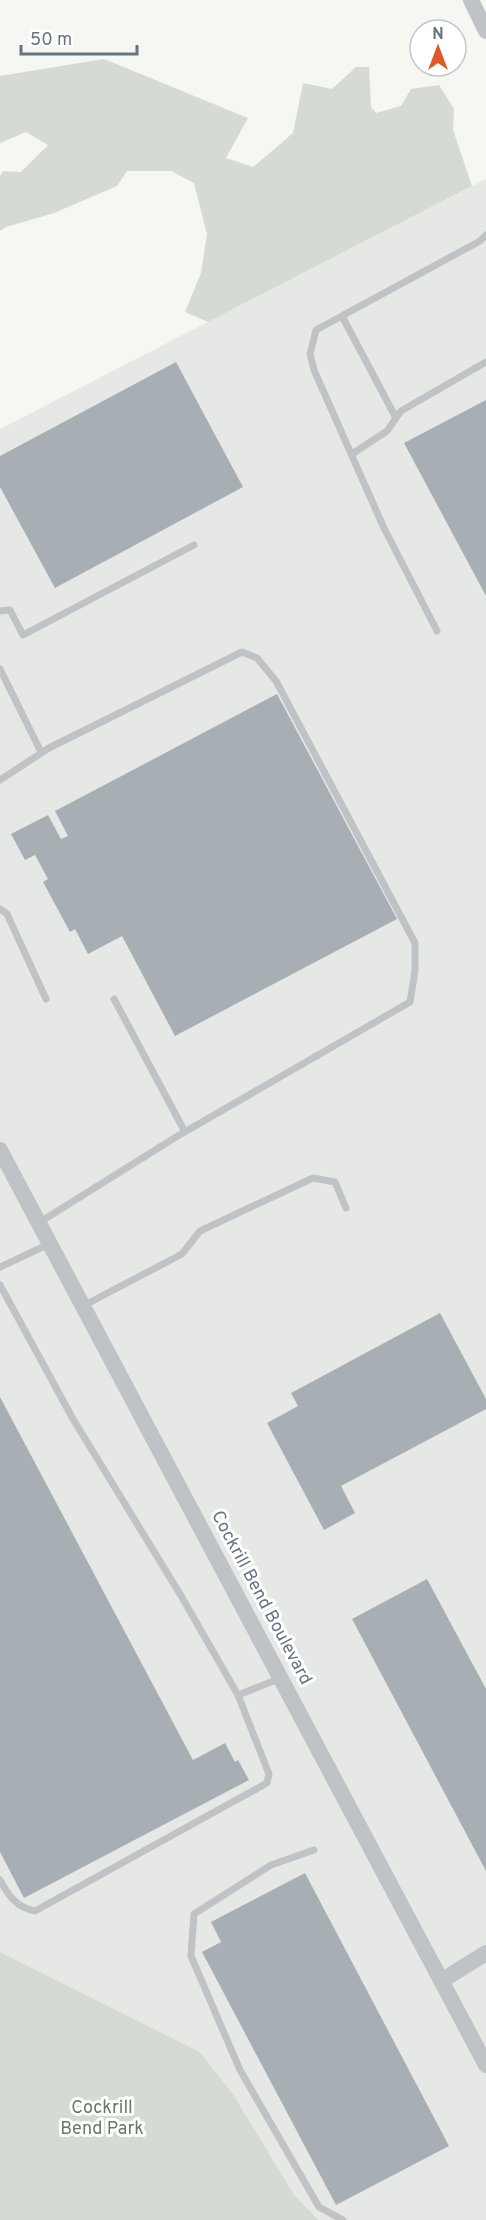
<svg xmlns="http://www.w3.org/2000/svg" width="486" height="2220" font-family="Overpass,sans-serif">
<style>
.built{fill:#e6e8e6}
.green{fill:#d5dbd2}
.building{fill:#a7afb5}
.lines{fill:none;stroke-linecap:round;stroke-linejoin:round}
.service{stroke:#bfc3c6;stroke-width:7}
.tertiary{stroke:#bfc3c6;stroke-width:16}
.labels{text-anchor:middle;dominant-baseline:central;stroke-width:6;stroke-linejoin:round;paint-order:stroke}
.street-label{font-size:18px;fill:#657583;stroke:#fff}
.park-label{font-size:18px;fill:#687a64;stroke:#fff}
</style>
<rect width="100%" height="100%" fill="#f6f6f2"/>
<path class="built" d="M486 179V2220H319L295 2196 233 2094 200 2052 0 1952V429Z"/>
<path class="green" d="M104 59 248 118 226 158 253 167 293 133 303 83 332 89 356 67H369L371 107 376 113 401 106 411 89 439 85 454 109 453 130 472 186 208 322 185 312 201 273 207 234 194 183 171 171H127L117 186 54 213 6 227 0 231V176L3 171 21 172 48 145 26 132 0 143V76Z
M0 1952 200 2052 233 2094 295 2196 319 2220H0Z"/>
<path class="building" d="M176 362 243 487 55 588 0 487V456Z
M486 400V596L404 443Z
M277 694 397 919 175 1036 122 936 88 954 75 929 70 932 43 882 48 879 35 855 25 860 11 834 48 815 61 839 68 836 55 811Z
M440 1313 486 1399V1409L341 1486 355 1513 324 1530 267 1423 298 1406 291 1393Z
M0 1397 193 1760 225 1743 235 1762 238 1760 249 1780 24 1898 0 1852Z
M427 1579 486 1689V1871L352 1619Z
M305 1873 449 2146 336 2205 202 1952 221 1942 211 1922Z"/>
<g class="lines">
<path class="service" d="M342 316 396 418
M352 454 387 431 401 411 486 362
M0 611 10 610 23 635 194 545
M437 631 383 526 314 370 310 354 316 330 480 241 486 235
M0 669 41 752
M0 780 49 748 242 652 257 658 276 681 415 943V971L410 1002 176 1137 40 1222
M0 909 7 914 46 999
M114 999 185 1132
M0 1267 49 1244
M0 1285 73 1419 180 1594 238 1695 269 1774 267 1783 35 1911C17 1908 8 1895 0 1880
M83 1306 182 1254 200 1231 313 1178 335 1182 346 1208
M238 1695 281 1678
M314 1850 271 1865 194 1914 191 1956 240 2070 319 2207 343 2220"/>
<path class="tertiary" d="M471 0 486 31
M0 1150 486 2065
M441 1981 486 1953"/>
</g>
<g class="labels">
<g class="street-label">
<text transform="translate(261 1598) rotate(62)">Cockrill Bend Boulevard</text>
</g>
<g class="park-label">
<text x="102" y="2108">Cockrill<tspan x="102" dy="21">Bend Park</tspan></text>
</g>
</g>
<g transform="translate(438 48)"><circle r="28" fill="#ffffff" stroke="#c1c8cd" stroke-width="1.5"/>
<path d="M0-4.5L10 22L0 15L-10 22Z" fill="#e05928"/>
<text y="-9" font-size="16" font-weight="bold" text-anchor="middle" fill="#657583">N</text>
</g>
<path d="M21 45v9h116v-9" fill="none" stroke="#657583" stroke-width="3"/>
<text x="30" y="45" font-size="18" fill="#657583" stroke="#ffffff" stroke-width="4.5" paint-order="stroke">50 m</text>
</svg>
